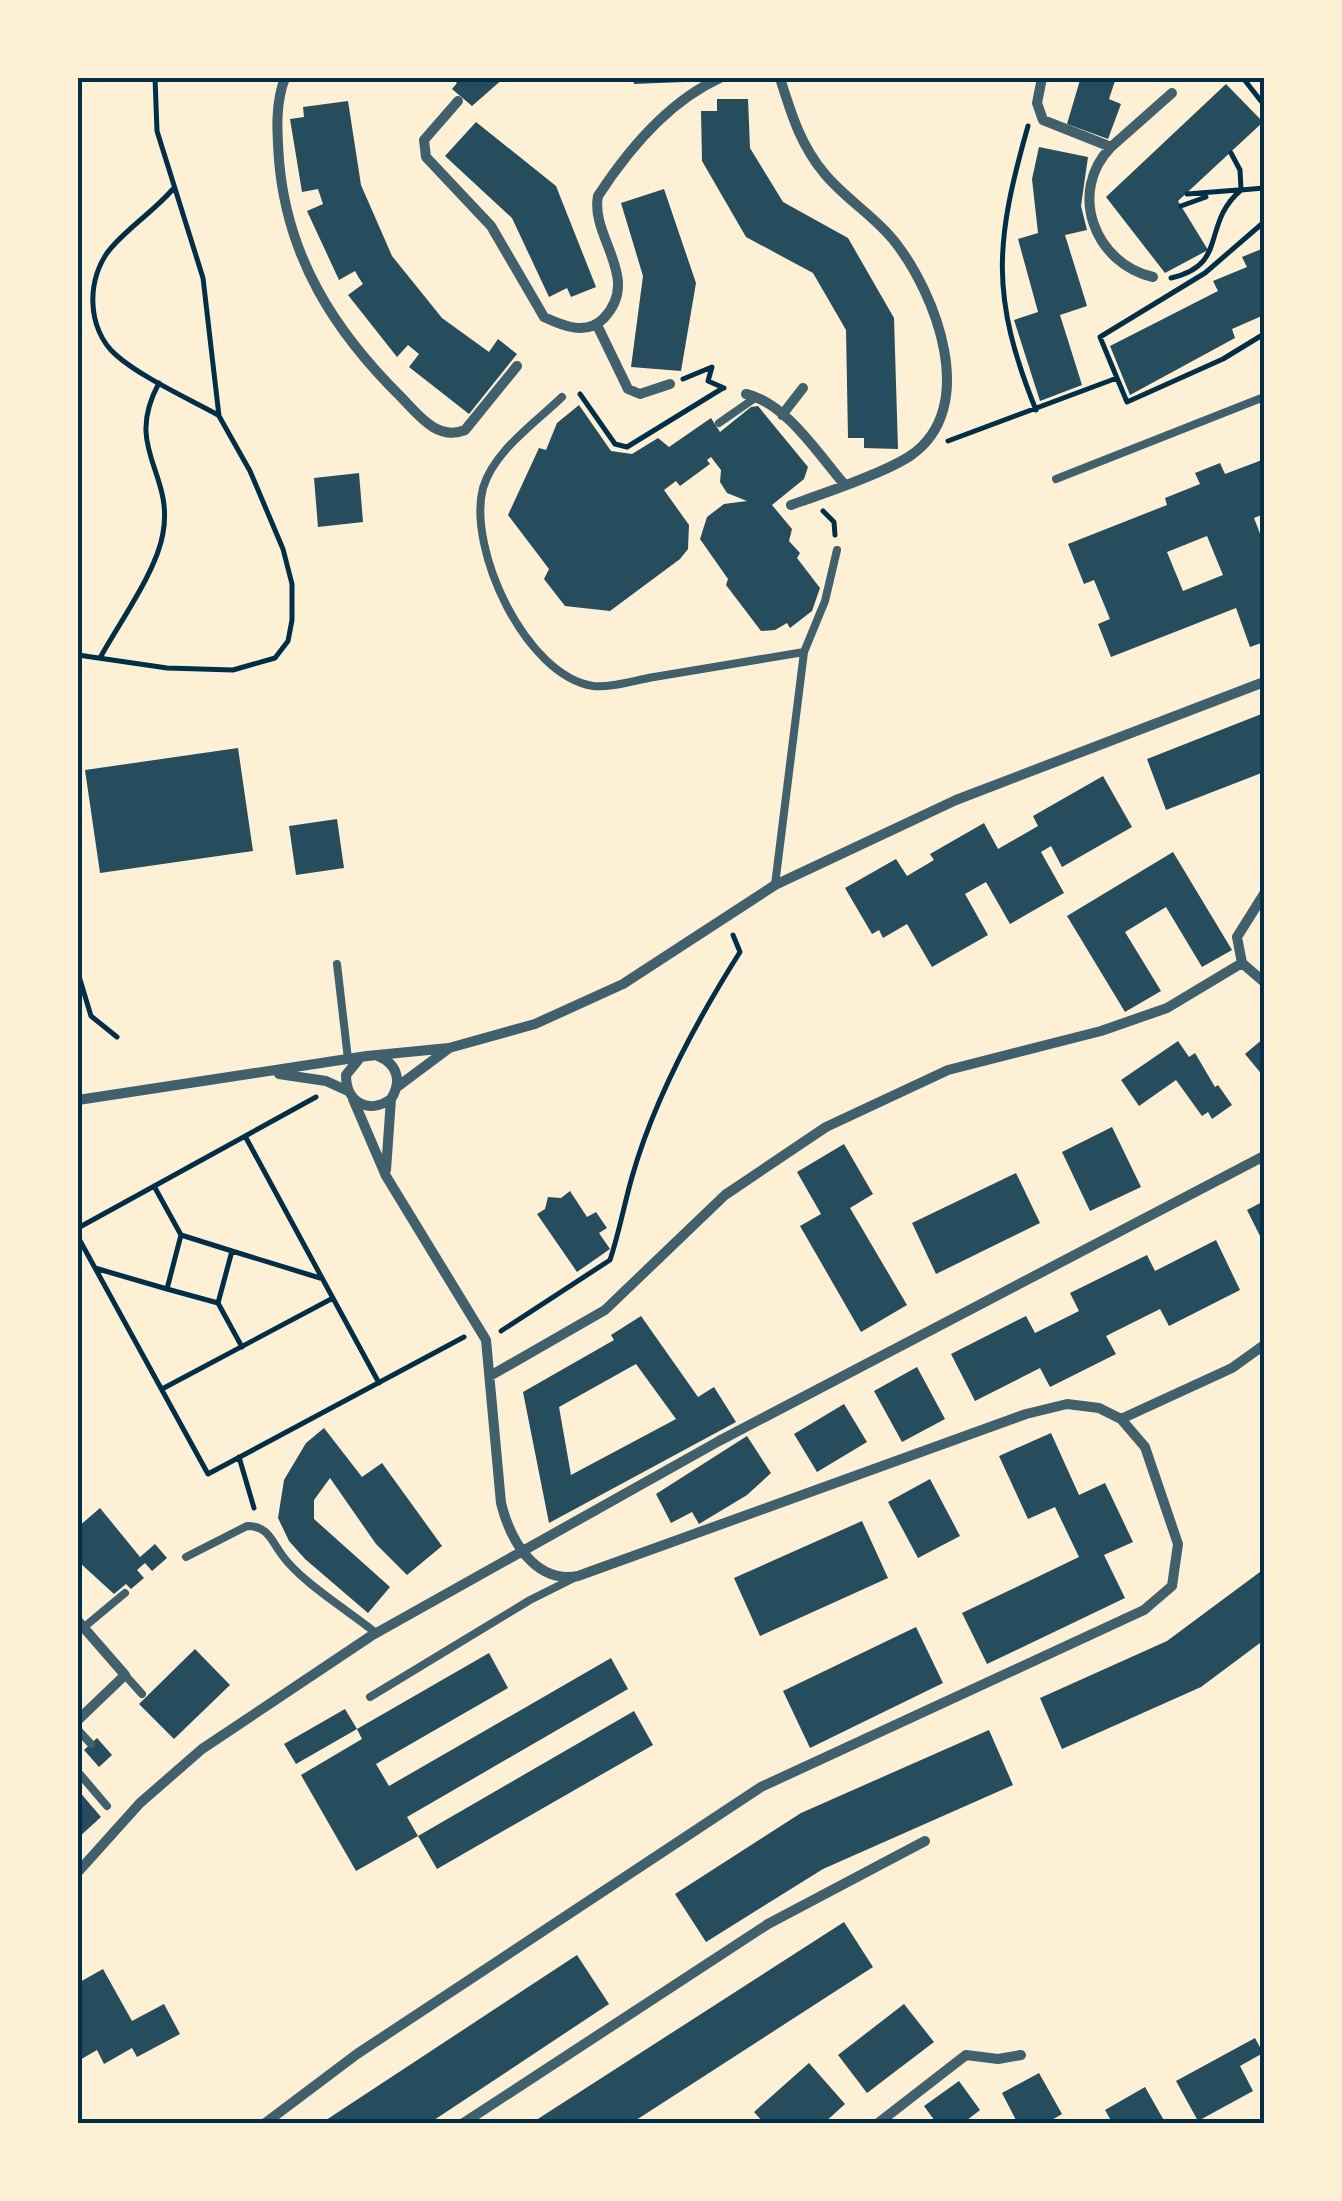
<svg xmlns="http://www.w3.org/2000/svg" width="1342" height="2201" font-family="'IBM Plex Sans',sans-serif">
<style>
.building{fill:#264d5e;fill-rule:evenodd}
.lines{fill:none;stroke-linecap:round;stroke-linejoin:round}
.path{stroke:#003049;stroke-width:5}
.service{stroke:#3f606c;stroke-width:8}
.minor{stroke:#3f606c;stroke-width:10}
.neatline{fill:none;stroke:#003049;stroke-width:4}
</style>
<rect width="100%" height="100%" fill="#fdf0d5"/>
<path class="building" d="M451 78H504L472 106 452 89 457 83Z
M633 78H684V82L634 84Z
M1074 78H1116L1109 99 1121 104 1108 139 1067 124 1080 80Z
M1226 84 1263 122 1178 201 1208 250 1165 273 1106 197Z
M717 99H748L750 148 783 202 848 238 894 318 898 449 864 448V438H848L846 330 813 273 746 237 702 161 701 111H717Z
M348 101 361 185 392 256 442 318 489 352 498 339 517 354 469 414 409 367 419 354 408 345 397 357 348 295 363 284 359 278 355 271 339 280 307 211 323 204 318 189 302 192 290 119 304 117 303 107Z
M476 122 556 186 596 287 571 297 567 288 549 297 512 218 445 156Z
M1039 147 1088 157 1081 206 1087 230 1065 235 1087 306 1060 315 1082 385 1040 401 1014 320 1038 312 1018 239 1038 233 1032 179Z
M664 189 696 283 681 371 631 367 643 276 621 203Z
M1264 248V315L1232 329 1235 338 1130 395 1110 346 1218 291 1213 281 1247 267 1242 257Z
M579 405 611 451 632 454 658 438 669 447 711 418 720 432 751 407 758 406 808 467 804 479 772 505 792 529 789 541 800 553 797 558 820 588 812 611 790 628 787 623 775 630 761 631 726 585 728 579 700 539 707 517 724 504 747 501 727 493 720 482 721 470 711 457 707 460 710 464 680 486 676 481 664 490 689 525 688 549 680 559 610 611 565 606 544 579 549 569 508 515 539 448 546 450 557 423Z
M1262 460 1264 514 1254 518 1264 544V642L1250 647 1236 608 1111 657 1098 624 1110 619 1094 580 1084 584 1068 544 1167 505 1165 498 1200 484 1195 473 1220 463 1225 474ZM1207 536 1223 575 1183 591 1167 552Z
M359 473 363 522 318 527 314 478Z
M1264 713V772L1166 810 1147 759Z
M238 748 253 851 100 873 85 770Z
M1103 776 1132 827 1062 867 1051 846 1041 852 1064 893 1010 924 986 882 965 894 988 935 932 967 907 924 883 938 879 930 872 934 845 888 896 859 907 876 934 860 930 854 984 823 998 849 1038 826 1033 816Z
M337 819 344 868 296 875 289 826Z
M1173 852 1232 950 1202 967 1166 907 1125 932 1161 991 1125 1012 1067 916Z
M1264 1038V1077L1245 1054Z
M1178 1041 1189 1057 1195 1053 1215 1087 1218 1085 1232 1105 1212 1119 1208 1112 1202 1116 1176 1080 1139 1106 1121 1080Z
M1112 1127 1141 1187 1090 1211 1062 1152Z
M844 1144 873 1194 850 1208 907 1305 861 1332 800 1226 821 1214 797 1172Z
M1016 1173 1040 1223 936 1274 912 1223Z
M570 1191 587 1217 596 1212 607 1228 599 1233 610 1249 577 1272 537 1214 545 1209 548 1197 561 1198Z
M1264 1201V1244L1247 1210Z
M1216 1240 1240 1290 1169 1326 1160 1309 1106 1336 1116 1354 1050 1387 1040 1368 975 1401 951 1354 1026 1316 1035 1333 1079 1311 1070 1293 1147 1255 1155 1271Z
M641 1316 698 1397 714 1387 736 1422 549 1523 523 1392 614 1340 611 1335ZM636 1364 676 1419 571 1475 559 1407Z
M917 1367 945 1419 902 1442 874 1391Z
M844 1404 867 1442 817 1472 794 1434Z
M324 1428 362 1477 382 1463 442 1546 407 1575 376 1544 330 1478 314 1500V1519L390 1587 368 1613 305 1559 289 1541 278 1518 284 1480 306 1443Z
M1051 1433 1079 1495 1105 1483 1133 1542 1104 1555 1125 1598 987 1664 962 1613 1079 1557 1055 1507 1028 1519 999 1456Z
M747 1436 771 1473 747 1495 699 1524 692 1512 671 1523 656 1494Z
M930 1479 960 1536 918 1558 888 1502Z
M100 1508 140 1557 155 1544 167 1558 152 1571 145 1563 137 1570 144 1578 131 1589 126 1584 114 1594 80 1563 78 1566V1527Z
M862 1521 888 1578 760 1636 734 1578Z
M1264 1569V1640L1201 1687 1062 1749 1040 1698 1167 1641Z
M916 1627 943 1683 810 1748 783 1691Z
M195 1649 230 1685 174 1739 139 1704Z
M489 1653 508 1688 376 1764 389 1786 611 1658 628 1689 407 1817 418 1836 356 1871 301 1775 362 1739 357 1729Z
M345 1709 357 1729 296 1764 284 1744Z
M634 1711 653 1745 437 1869 418 1836Z
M989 1730 1013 1785 823 1869 706 1942 675 1894 801 1813Z
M97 1738 112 1755 99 1767 84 1750Z
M78 1790 101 1817 78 1838Z
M844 1922 873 1967 630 2124H530Z
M577 1955 609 2004 428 2124H320Z
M103 1969 132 2021 164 2004 180 2034 137 2057 132 2048 104 2064 97 2050 78 2061V1983Z
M904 2004 934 2042 867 2093 838 2055Z
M1255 2038 1263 2053 1240 2066 1253 2091 1198 2121 1176 2081Z
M809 2063 845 2104 823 2124H765L754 2112Z
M1039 2073 1062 2114 1045 2124H1018L1002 2093Z
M959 2081 980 2110 962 2124H937L924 2106Z
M1145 2087 1166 2124H1113L1105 2110Z"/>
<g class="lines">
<path class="path" d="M1243 78 1264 105
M1028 126C995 242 990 296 1036 410
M1231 153 1240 170 1241 190 1264 188
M173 189C154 211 130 226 111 248 86 277 86 329 116 355 141 377 187 398 218 415
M1187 194 1238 190
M1181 206 1206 197
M1171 278C1230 264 1200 225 1241 190
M1117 378 1127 402 1223 359 1264 334
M683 379 712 367 708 381 724 388
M580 394 615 444 627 447 723 388
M948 441 1117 378 1100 337 1205 273 1264 222
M823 511 834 522 835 535
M78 655 167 668 233 670 275 658 288 641 292 620V584L283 549 250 471 219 416 203 278 157 131 155 78
M100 658C119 623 157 571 163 533 174 472 123 449 159 383
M78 973 91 1016 117 1037
M245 1136 379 1383
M154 1186 181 1235
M78 1228 316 1097
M78 1237 208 1474 464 1337
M232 1251 320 1278
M95 1268 167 1289
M218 1303 167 1289 181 1235 232 1251 218 1303 242 1347
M501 1331 610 1260C619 1233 624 1205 632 1177 654 1099 697 1020 740 952L733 935
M162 1389 333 1298
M239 1457 254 1508"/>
<path class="service" d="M562 397C535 423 494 451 483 488 467 549 526 676 593 686 612 688 635 680 654 677 704 669 754 660 804 652L775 885
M719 423 755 398
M1056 479 1264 397
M804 652 825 601 837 550
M337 964 348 1059
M186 1557 247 1526C268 1526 271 1540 282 1555 301 1582 349 1611 376 1633
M83 1628 125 1593
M125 1675 142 1694
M370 1697 530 1600 574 1578
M78 1730 91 1744
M78 1772 107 1806"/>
<path class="minor" d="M285 78C275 103 277 132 279 160 287 257 334 331 402 398 419 416 438 441 465 430L517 366
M780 78C791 113 800 144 824 173 845 199 875 216 895 242 935 293 981 408 910 456 884 473 822 494 791 505
M1042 78 1037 103 1043 120 1111 147 1172 93
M458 101 424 140 426 157 491 226 544 317C563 326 587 336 604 318 642 278 590 237 598 196 628 150 669 101 720 78
M1111 147C1067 192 1095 264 1153 277
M597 325 628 389 640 394 670 384
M746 394C786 403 818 454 844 484
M782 415 803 388
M1264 894 1237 937 1242 963 1264 982
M359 1059 346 1075C346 1102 368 1115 391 1099 402 1082 398 1064 378 1056
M279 1074 326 1081 348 1091
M397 1087 448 1049
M78 1100 367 1056 449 1048 535 1024 623 984 775 885 956 800 1264 682
M386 1170 391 1099
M490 1376 605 1310 725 1195 826 1127 948 1070 1101 1031 1167 1008 1242 963
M1121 1419 1232 1368 1264 1345
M78 1621 125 1675 78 1720
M78 1872 140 1803 202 1749 371 1636 719 1441 1264 1156
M264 2124 357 2054 761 1787 1144 1610 1172 1586 1178 1544 1145 1447 1121 1419 1099 1408 1067 1404 1026 1414 578 1576C534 1584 510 1539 501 1503L486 1340 386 1176 353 1099
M462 2124 768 1924 925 1841
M877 2124 966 2055 998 2059 1021 2055"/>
</g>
<rect width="1342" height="2201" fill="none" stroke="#fdf0d5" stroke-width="160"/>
<rect x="80" y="80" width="1182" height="2041" class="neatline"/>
</svg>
